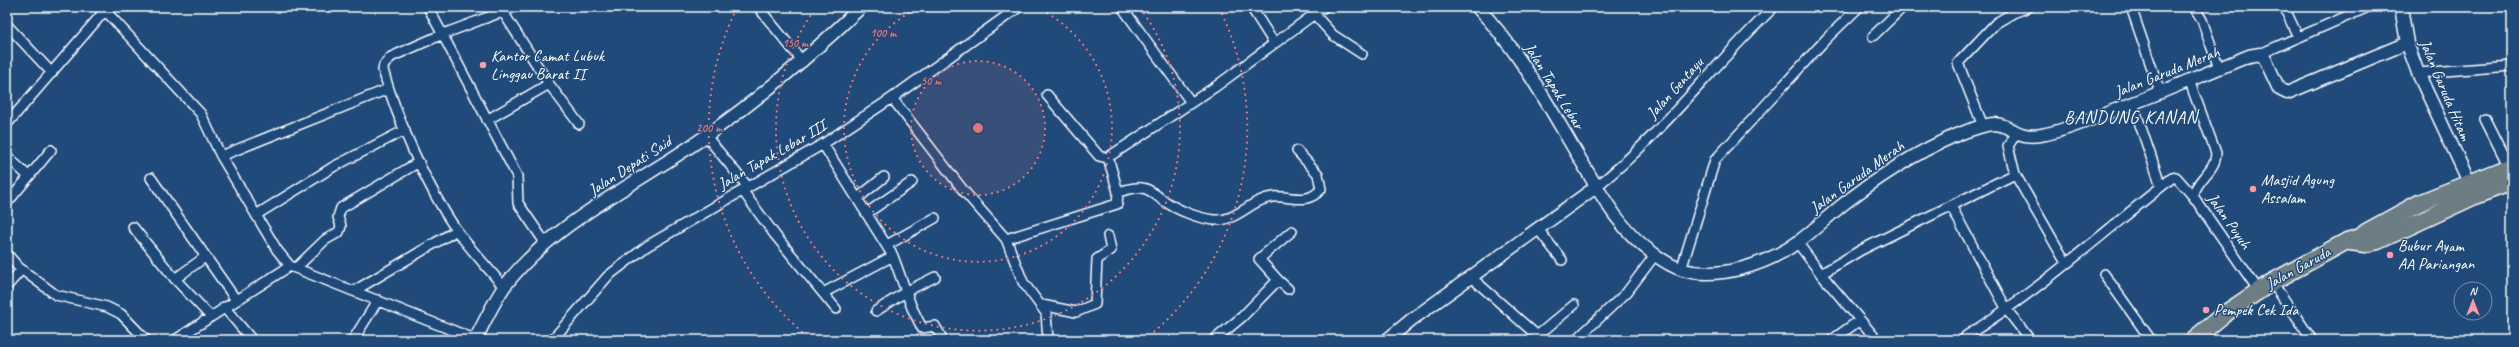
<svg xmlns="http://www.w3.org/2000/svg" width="2519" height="347" font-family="Caveat,sans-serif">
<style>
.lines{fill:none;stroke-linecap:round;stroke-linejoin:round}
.street-casing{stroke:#fff;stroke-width:12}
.secondary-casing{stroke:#fff;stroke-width:15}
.highway-casing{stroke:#fff;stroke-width:19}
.street{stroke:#1f4a7a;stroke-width:9}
.secondary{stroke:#1f4a7a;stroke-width:12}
.highway{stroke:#6d7d84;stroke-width:16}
.ring{fill:none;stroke:#e47373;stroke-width:2;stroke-dasharray:2 4}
.poi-dot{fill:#ff9aa2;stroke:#1f4a7a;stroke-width:1.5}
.labels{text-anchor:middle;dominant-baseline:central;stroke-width:3;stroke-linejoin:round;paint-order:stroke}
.poi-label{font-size:16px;fill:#fff;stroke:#1f4a7a;text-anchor:start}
.street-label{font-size:16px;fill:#fff;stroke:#1f4a7a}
.quarter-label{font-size:18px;letter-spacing:1px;fill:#fff;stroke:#1f4a7a}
.centre{fill:#e47373;stroke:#1f4a7a;stroke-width:2}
.ring-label{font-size:12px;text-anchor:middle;font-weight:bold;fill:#e47373;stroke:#1f4a7a;stroke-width:3;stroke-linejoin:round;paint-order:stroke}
</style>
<rect width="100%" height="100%" fill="#1f4a7a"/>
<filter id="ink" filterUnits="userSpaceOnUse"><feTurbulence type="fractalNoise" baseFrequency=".025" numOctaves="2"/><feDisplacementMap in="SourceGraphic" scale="8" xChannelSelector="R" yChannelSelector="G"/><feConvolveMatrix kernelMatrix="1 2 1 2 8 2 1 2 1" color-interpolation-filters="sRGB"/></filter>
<g filter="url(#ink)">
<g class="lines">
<g class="street-casing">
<path id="street" d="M102 7 201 114 221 156 277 250 290 266 477 340
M428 7 517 176 518 203 546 244
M758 7 803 62
M1122 7 1190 101
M1251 7 1274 43
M2131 7 2160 92
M2194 7 2202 20 2219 68
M2284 7 2298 37
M503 12 549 84 579 124
M1314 14 1333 35 1362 54
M7 25 52 73
M1873 36 1903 7
M2260 54 2368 7
M2418 73 2512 66
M2189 80 2216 153C2216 171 2197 178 2193 196L2259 291
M1047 95 1099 156 1107 158 1215 87 1324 7
M892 98 963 190 1006 239 1023 282 1046 313 1048 340
M2133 104 2161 186
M2485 119 2509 167
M487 120 549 84
M7 124 108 7
M1983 126 1958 63 1996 23 2013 13 2029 7
M2016 134 2008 146 2015 174 2066 263
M706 136 748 187
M823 144 893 256 912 308 922 328 935 326 943 340
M7 156 28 176
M221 156 388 89
M151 178 236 300
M1596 187C1662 134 1713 65 1774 7
M742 190 775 235 836 309
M1118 192C1126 190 1134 187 1142 188 1151 189 1156 196 1163 200 1177 210 1197 218 1214 220 1237 222 1251 199 1273 197 1290 195 1307 206 1321 189L1318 174 1297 151
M858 198 884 177
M7 203 51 150
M1951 206 2007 310 2030 340
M867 213 912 182
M256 215 333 167 405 130
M133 227 175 279 210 316
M1538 229 1562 260
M1006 239 1117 204 1118 192 1108 157
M1797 242 1821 274 1877 340
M887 245 935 218
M7 254 21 270 7 286
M296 268 325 240 339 232 341 226 338 217 341 208 419 162
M21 269 56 295 107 307 121 314 146 340
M1681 270 1715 160 1827 38 1859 7
M1821 274 1861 250 2015 174
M2104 274 2151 340
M1471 277 1542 340
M175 279 205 257
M1278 280 1288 289
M2272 282 2312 340
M504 287C489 269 471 250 457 231 427 187 398 122 383 70L384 65 391 57 443 34 515 7
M354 291 457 230
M823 293 893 256
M1042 305 1076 312 1095 304 1097 259 1111 250 1108 236
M224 307 252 340
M876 311 907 291 935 277
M1537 336 1574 305
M1966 336C2040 290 2104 232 2172 178L2176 177 2193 196
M175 340 290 266
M353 340 378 300
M552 340 608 276 647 246 823 144 892 98 1019 7
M1214 340 1242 317 1278 280 1259 259 1292 231
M1576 340 1627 292 1655 255
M1832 340 1860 320"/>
</g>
<g class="secondary-casing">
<path id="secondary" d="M1477 7C1520 51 1549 107 1580 159 1601 194 1619 230 1654 254 1662 260 1673 267 1683 270 1720 280 1768 264 1798 242 1816 229 1832 212 1850 199 1887 171 1924 147 1967 131 1976 128 1986 124 1995 124 2015 126 2017 141 2046 134 2066 130 2086 121 2105 114 2154 96 2201 75 2249 56L2260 54 2265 59 2279 89 2287 93 2407 43
M2401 7 2407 43 2418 73 2469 182
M475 340C484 323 493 303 504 287 554 220 644 181 710 133 764 95 813 53 861 7
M1387 340 1411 320 1596 187"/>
</g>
<g class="highway-casing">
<path id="highway" d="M2350 242 2365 244 2378 241 2477 195 2512 182
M2193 340 2223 315 2272 282 2347 241 2361 237 2366 232 2419 203 2512 166"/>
</g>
<use href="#street" class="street"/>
<use href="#secondary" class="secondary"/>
<use href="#highway" class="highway"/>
</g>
</g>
<circle cx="978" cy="128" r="67" fill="#e47373" fill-opacity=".12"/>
<g class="ring">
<circle cx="978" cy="128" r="67"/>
<path d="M1036 7A134 134 0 1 1 920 7"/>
<path d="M1140 8A202 202 0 1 1 816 8"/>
<path d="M812 340A269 269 0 0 1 737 8M1219 8A269 269 0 0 1 1144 340"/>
</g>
<g class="poi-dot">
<circle cx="483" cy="65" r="4"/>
<circle cx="2253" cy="189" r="4"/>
<circle cx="2390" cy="255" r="4"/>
<circle cx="2206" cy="310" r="4"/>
</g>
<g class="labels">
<g class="poi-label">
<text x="491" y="56">Kantor Camat Lubuk<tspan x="491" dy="18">Linggau Barat II</tspan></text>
<text x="2261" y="180">Masjid Agung<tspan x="2261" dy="18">Assalam</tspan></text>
<text x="2398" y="246">Bubur Ayam<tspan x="2398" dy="18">AA Pariangan</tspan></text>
<text x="2214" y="310">Pempek Cek Ida</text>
</g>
<g class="street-label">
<text transform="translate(2167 72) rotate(-22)">Jalan Garuda Merah</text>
<text transform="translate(1554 86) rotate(58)">Jalan Tapak Lebar</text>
<text transform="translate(1675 88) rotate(-48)">Jalan Gentayu</text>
<text transform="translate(2445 90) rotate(67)">Jalan Garuda Hitam</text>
<text transform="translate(772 155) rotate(-30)">Jalan Tapak Lebar III</text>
<text transform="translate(630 166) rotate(-33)">Jalan Depati Said</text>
<text transform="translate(1857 177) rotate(-36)">Jalan Garuda Merah</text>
<text transform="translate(2229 221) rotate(55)">Jalan Puyuh</text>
<text transform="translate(2298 268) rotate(-29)">Jalan Garuda</text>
</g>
<g class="quarter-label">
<text x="2131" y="117">BANDUNG KANAN</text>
</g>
</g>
<circle cx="978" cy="128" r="6" class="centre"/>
<g class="ring-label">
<text x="883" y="37">100 m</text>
<text x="795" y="47">150 m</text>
<text x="931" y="85">50 m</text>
<text x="709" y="132">200 m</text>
</g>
<rect width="2519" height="347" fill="none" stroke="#1f4a7a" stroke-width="24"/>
<rect x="12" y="12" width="2495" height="323" fill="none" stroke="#fff" stroke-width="1.5" filter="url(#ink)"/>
<g transform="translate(2473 301)"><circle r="19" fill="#1f4a7a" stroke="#7992af"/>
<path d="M0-3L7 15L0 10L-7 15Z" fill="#ff9aa2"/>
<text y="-6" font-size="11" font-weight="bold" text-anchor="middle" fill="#ffffff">N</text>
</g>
</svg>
